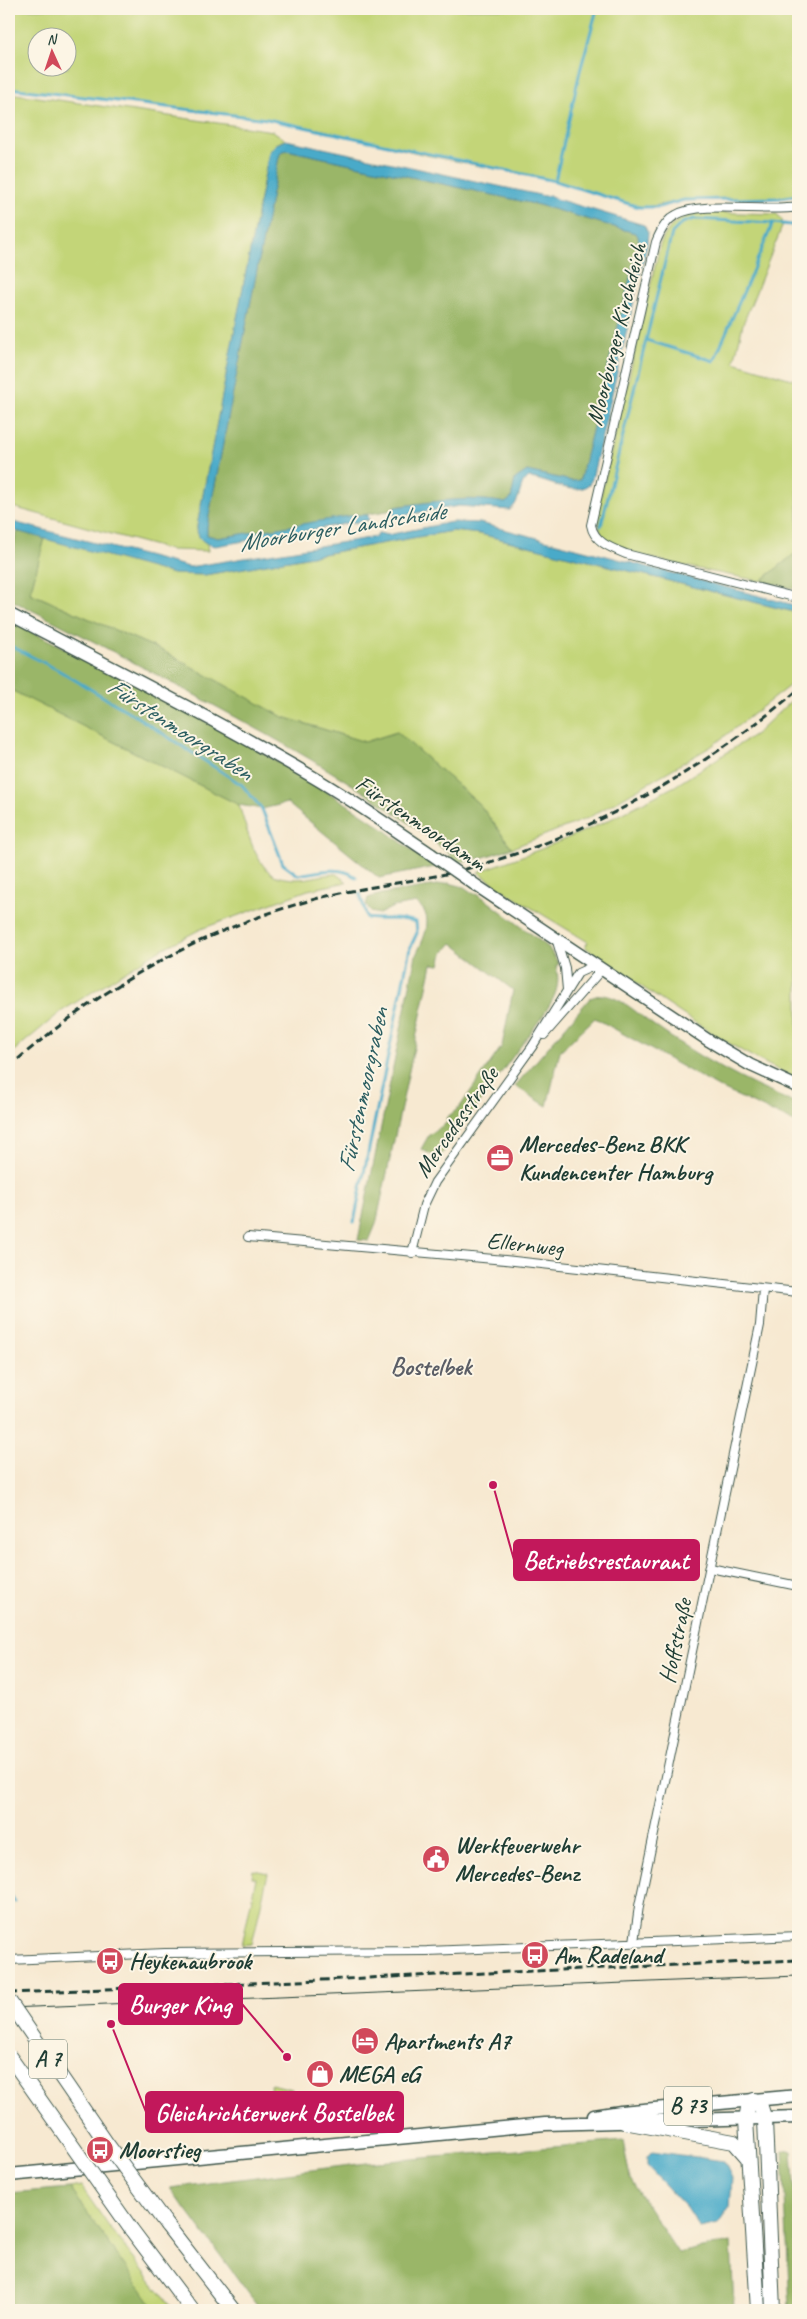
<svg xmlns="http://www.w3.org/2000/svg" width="807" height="2319" font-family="Caveat,sans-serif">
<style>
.green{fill:#c3d578;stroke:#718956;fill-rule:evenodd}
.forest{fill:#9ab668;stroke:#5c7a4e}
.water{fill:#4aaac9;stroke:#34747e}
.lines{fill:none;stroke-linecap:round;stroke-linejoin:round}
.stream{stroke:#4aaac9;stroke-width:3}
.minor-casing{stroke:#3f574c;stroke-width:10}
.secondary-casing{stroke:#3f574c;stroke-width:14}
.primary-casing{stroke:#3f574c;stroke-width:15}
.motorway-casing{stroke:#3f574c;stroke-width:16}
.minor{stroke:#fff;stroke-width:8}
.secondary{stroke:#fff;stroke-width:11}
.primary{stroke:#fff;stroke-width:12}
.motorway{stroke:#fff;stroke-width:14}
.tram{stroke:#1f3d34;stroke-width:1}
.rail{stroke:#1f3d34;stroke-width:3;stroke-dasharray:8 4;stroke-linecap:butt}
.secondary-bridge-casing{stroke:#3f574c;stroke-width:14;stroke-linecap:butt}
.motorway-bridge-casing{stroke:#3f574c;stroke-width:16;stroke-linecap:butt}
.secondary-bridge{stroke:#fff;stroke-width:11}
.motorway-bridge{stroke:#fff;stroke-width:14}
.labels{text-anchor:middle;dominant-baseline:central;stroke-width:4;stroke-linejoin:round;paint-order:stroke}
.shield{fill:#fcf5e5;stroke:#617469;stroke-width:1}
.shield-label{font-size:22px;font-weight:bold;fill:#1f3d34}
.street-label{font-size:24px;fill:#1f3d34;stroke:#fcf5e5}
.poi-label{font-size:24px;font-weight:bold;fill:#1f3d34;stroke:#fcf5e5;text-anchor:start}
.water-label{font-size:25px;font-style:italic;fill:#2c5e61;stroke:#fcf5e5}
.neighbourhood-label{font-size:25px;font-weight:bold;fill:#5b5e66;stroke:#fcf5e5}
.leader{fill:none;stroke:#c2185b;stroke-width:2}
.callout-dot{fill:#c2185b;stroke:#fcf5e5;stroke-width:2}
.callout{fill:#c2185b;stroke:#c2185b;stroke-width:2}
.callout-label{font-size:25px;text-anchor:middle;font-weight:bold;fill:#fff}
</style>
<rect width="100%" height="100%" fill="#fcf5e5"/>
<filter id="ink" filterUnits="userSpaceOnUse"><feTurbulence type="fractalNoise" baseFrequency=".02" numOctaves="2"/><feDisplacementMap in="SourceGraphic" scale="10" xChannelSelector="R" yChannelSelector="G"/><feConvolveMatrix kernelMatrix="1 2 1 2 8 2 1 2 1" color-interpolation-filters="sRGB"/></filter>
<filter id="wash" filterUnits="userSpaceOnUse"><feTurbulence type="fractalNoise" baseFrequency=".0096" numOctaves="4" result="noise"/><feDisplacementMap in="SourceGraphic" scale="20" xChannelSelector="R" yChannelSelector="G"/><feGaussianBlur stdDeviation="1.12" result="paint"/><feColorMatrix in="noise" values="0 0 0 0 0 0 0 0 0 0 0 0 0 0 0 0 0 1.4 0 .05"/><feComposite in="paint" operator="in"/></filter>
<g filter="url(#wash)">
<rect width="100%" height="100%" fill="#f7e9d1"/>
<path class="green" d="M9 9H798V195C761 201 723 196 685 200 670 202 655 207 639 207L555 181 426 155 323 130 254 117 9 88ZM38 38H68V68H38Z
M9 93 273 131 286 140 281 141 269 152 197 526V532L207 544 208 551 170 550 9 506Z
M699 212 777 214 782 220V227L743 324 734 362 798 381V551L761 581C734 576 620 556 606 540 596 529 598 518 599 504L660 245C669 225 677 217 699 212Z
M452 531 480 534 798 613V679L712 746 588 818 512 848 480 805 397 732 365 742 283 717 163 651 30 593 45 538 173 574 205 575Z
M9 689 239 805C245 824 254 862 272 874 279 878 290 879 298 879 311 879 324 874 336 874L347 882 308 890 201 929 158 951 62 1011 9 1055Z
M798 694V1079C721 1045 654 995 585 947L588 942 507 893 478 872 544 848 603 823 675 786 757 733Z
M253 1870 268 1873 252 1944 242 1945 256 1878 252 1877Z
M271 2084 292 2089 290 2098 274 2095 270 2090Z
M81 2186 112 2231 174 2310H155L70 2188Z"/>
<path class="forest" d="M287 150 539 205 635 233 638 236 639 242 580 480 572 481 527 471 515 479 511 499 505 503C468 495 432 502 395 507L393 510 218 538 207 535V526L279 157 281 152Z
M20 531 45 538 30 593 163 651 283 717 365 742 397 732 480 805 512 848 481 858 379 878 287 803 262 809 239 805 9 689V620C125 679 250 740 359 812 386 829 407 848 432 865L452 856C380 797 298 751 217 707 148 670 79 633 9 599V565L16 534Z
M798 551V590L761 581Z
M449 883 464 887 474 894 477 893 548 947 559 964 556 966C561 986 555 997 544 1014L441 1155H432L421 1149 429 1135 448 1122 446 1118 459 1108 502 1046 513 990 452 943 443 953 440 965 432 964 376 1224 369 1241 358 1240 416 955C424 938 436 916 416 903L393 907 379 914 371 912 366 905 368 898 382 894Z
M599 995C615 994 633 1009 645 1019 692 1054 744 1083 798 1104V1124L720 1088 595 1018 560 1051 547 1106 515 1086 590 998Z
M623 2141 630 2179 678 2253 731 2242 734 2310H261L170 2188 366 2163Z
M783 2150 792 2152 798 2243V2310H790Z
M70 2188 155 2309V2310H9V2193Z"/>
<path class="water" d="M286 140 544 196 550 195 553 198 644 225 648 233 647 245 592 479C583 502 545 478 528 478 518 484 522 501 510 510L459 506 393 517 395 507C432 502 468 495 505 503L511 499 515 479 527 471 572 481 580 480 639 242 638 236 635 233 539 205 287 150 281 152 279 157 207 526V535L218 538 355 515H368L369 520 215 546C204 544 196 538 197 526L269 152 276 144Z
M9 521 189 567 363 539 376 537 379 533 387 535 452 522 480 523 798 606V613L480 534 452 531 205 575 173 574 9 529Z
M652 2151 724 2161 732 2178 730 2207 718 2224 700 2228 687 2208 647 2166V2157Z"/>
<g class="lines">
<path class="stream" d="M9 88 267 119 555 181 580 71 597 9
M555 181 639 207H659L684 200 779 198 798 195
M773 223 792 225
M601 526 672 233 682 223 694 219 773 223 714 361 646 340
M9 544 13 527
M9 645 58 670 134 715 242 785 262 809 283 864 298 875C318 872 339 865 356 877
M354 1222 410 948 417 933 416 922C399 916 384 921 367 918L360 894
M9 1892 15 1902"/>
</g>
</g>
<g filter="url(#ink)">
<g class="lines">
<g class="minor-casing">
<path id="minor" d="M798 207C766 213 702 200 676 215 666 220 660 232 656 242L591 525C594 542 611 548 626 554L798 598
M556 938 565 968 567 990
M544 1035 602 969
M248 1237 505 1260 798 1292
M412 1253 424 1205 435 1182 532 1047 578 973 589 968H599
M710 1568 798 1586
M634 1942 639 1906 760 1325 763 1289
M9 1960 165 1953 427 1951 798 1936"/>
</g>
<g class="secondary-casing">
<path id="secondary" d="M9 614C111 667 214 719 313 777 354 801 392 828 431 854
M474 884 708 1040 750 1065 798 1087"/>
</g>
<g class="primary-casing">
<path id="primary" d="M594 2116 621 2112 798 2096
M9 2175 545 2124 798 2117"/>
</g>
<g class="motorway-casing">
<path id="motorway" d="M624 2122 734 2142 748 2158
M167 2225 233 2310
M131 2229 192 2310
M758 2310 746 2120 748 2108 754 2100 761 2107 765 2120 773 2310"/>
</g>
<use href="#minor" class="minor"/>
<use href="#secondary" class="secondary"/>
<use href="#primary" class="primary"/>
<use href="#motorway" class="motorway"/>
<path class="tram" d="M9 2008 798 1976"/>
<path class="rail" d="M9 1067C99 988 202 929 319 898 359 888 401 883 441 875 473 868 505 858 535 847 632 811 719 756 798 690
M9 1993 798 1960"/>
<g class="secondary-bridge-casing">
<path id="secondary-bridge" d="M431 854 474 884"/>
</g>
<g class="motorway-bridge-casing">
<path id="motorway-bridge" d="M9 2001 107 2144 167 2225
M9 2056 131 2229"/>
</g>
<use href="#secondary-bridge" class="secondary-bridge"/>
<use href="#motorway-bridge" class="motorway-bridge"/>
</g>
</g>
<defs>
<g id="office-disc" transform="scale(1.4375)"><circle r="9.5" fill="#d1495b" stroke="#fcf5e5"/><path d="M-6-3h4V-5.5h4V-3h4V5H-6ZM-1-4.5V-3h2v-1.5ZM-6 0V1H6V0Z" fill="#fff"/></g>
<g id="civic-disc" transform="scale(1.4375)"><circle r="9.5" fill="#d1495b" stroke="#fcf5e5"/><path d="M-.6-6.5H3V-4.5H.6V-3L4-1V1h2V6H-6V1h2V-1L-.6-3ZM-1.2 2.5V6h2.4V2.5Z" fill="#fff"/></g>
<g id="bus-disc" transform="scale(1.4375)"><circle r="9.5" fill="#d1495b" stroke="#fcf5e5"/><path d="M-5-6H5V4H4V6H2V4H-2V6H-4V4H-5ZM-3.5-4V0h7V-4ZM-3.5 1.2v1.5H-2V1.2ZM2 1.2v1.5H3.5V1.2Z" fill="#fff"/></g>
<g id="hotel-disc" transform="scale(1.4375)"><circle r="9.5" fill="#d1495b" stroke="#fcf5e5"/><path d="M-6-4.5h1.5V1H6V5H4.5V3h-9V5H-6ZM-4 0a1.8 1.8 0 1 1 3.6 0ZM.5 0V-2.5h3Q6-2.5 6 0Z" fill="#fff"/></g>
<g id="shop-disc" transform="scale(1.4375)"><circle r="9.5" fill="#d1495b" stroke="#fcf5e5"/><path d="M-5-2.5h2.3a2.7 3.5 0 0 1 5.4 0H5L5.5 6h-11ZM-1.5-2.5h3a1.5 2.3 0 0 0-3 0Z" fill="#fff"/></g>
</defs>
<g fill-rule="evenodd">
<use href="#office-disc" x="500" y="1158"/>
<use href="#civic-disc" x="436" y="1859"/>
<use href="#bus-disc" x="535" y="1955"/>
<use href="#bus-disc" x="110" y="1961"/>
<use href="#hotel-disc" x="365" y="2041"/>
<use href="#shop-disc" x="320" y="2074"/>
<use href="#bus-disc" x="100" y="2150"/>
</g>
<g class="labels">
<g class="shield">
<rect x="29" y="2039.5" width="38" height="39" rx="4"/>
<rect x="664" y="2086.5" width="48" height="39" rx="4"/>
</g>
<g class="shield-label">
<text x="48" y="2059">A 7</text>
<text x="688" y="2106">B 73</text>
</g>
<g class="street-label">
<text transform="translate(616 334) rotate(-76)">Moorburger Kirchdeich</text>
<text transform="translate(421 823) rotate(34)">Fürstenmoordamm</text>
<text transform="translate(456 1122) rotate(-55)">Mercedesstraße</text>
<text transform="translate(525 1244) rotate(6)">Ellernweg</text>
<text transform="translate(675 1641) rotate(-78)">Hoffstraße</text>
</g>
<g class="poi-label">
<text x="519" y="1144">Mercedes-Benz BKK<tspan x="519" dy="28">Kundencenter Hamburg</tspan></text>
<text x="455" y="1845">Werkfeuerwehr<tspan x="455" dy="28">Mercedes-Benz</tspan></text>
<text x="554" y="1955">Am Radeland</text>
<text x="129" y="1961">Heykenaubrook</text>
<text x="384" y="2041">Apartments A7</text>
<text x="339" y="2074">MEGA eG</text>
<text x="119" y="2150">Moorstieg</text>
</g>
<g class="water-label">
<text transform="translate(342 527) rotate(-9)">Moorburger Landscheide</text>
<text transform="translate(180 729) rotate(33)">Fürstenmoorgraben</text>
<text transform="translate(363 1090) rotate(-78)">Fürstenmoorgraben</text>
</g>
<g class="neighbourhood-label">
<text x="431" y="1367">Bostelbek</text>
</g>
</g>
<path class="leader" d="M493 1485L514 1560M287 2057L242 2004M111 2024L146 2112"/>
<g class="callout-dot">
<circle cx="493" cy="1485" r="5"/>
<circle cx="287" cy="2057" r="5"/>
<circle cx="111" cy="2024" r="5"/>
</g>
<g class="callout">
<rect x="514" y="1540" width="185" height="40" rx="5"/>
<rect x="119" y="1984" width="123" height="40" rx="5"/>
<rect x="146" y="2092" width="257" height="40" rx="5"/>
</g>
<g class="callout-label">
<text x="606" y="1569">Betriebsrestaurant</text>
<text x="180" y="2013">Burger King</text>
<text x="274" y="2121">Gleichrichterwerk Bostelbek</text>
</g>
<rect width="807" height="2319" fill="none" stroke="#fcf5e5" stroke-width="30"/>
<g transform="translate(52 52) rotate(357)"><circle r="24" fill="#fcf5e5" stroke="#a4ab9e"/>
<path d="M0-4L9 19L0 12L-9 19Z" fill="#d1495b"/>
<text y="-8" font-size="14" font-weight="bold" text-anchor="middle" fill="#1f3d34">N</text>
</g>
</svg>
